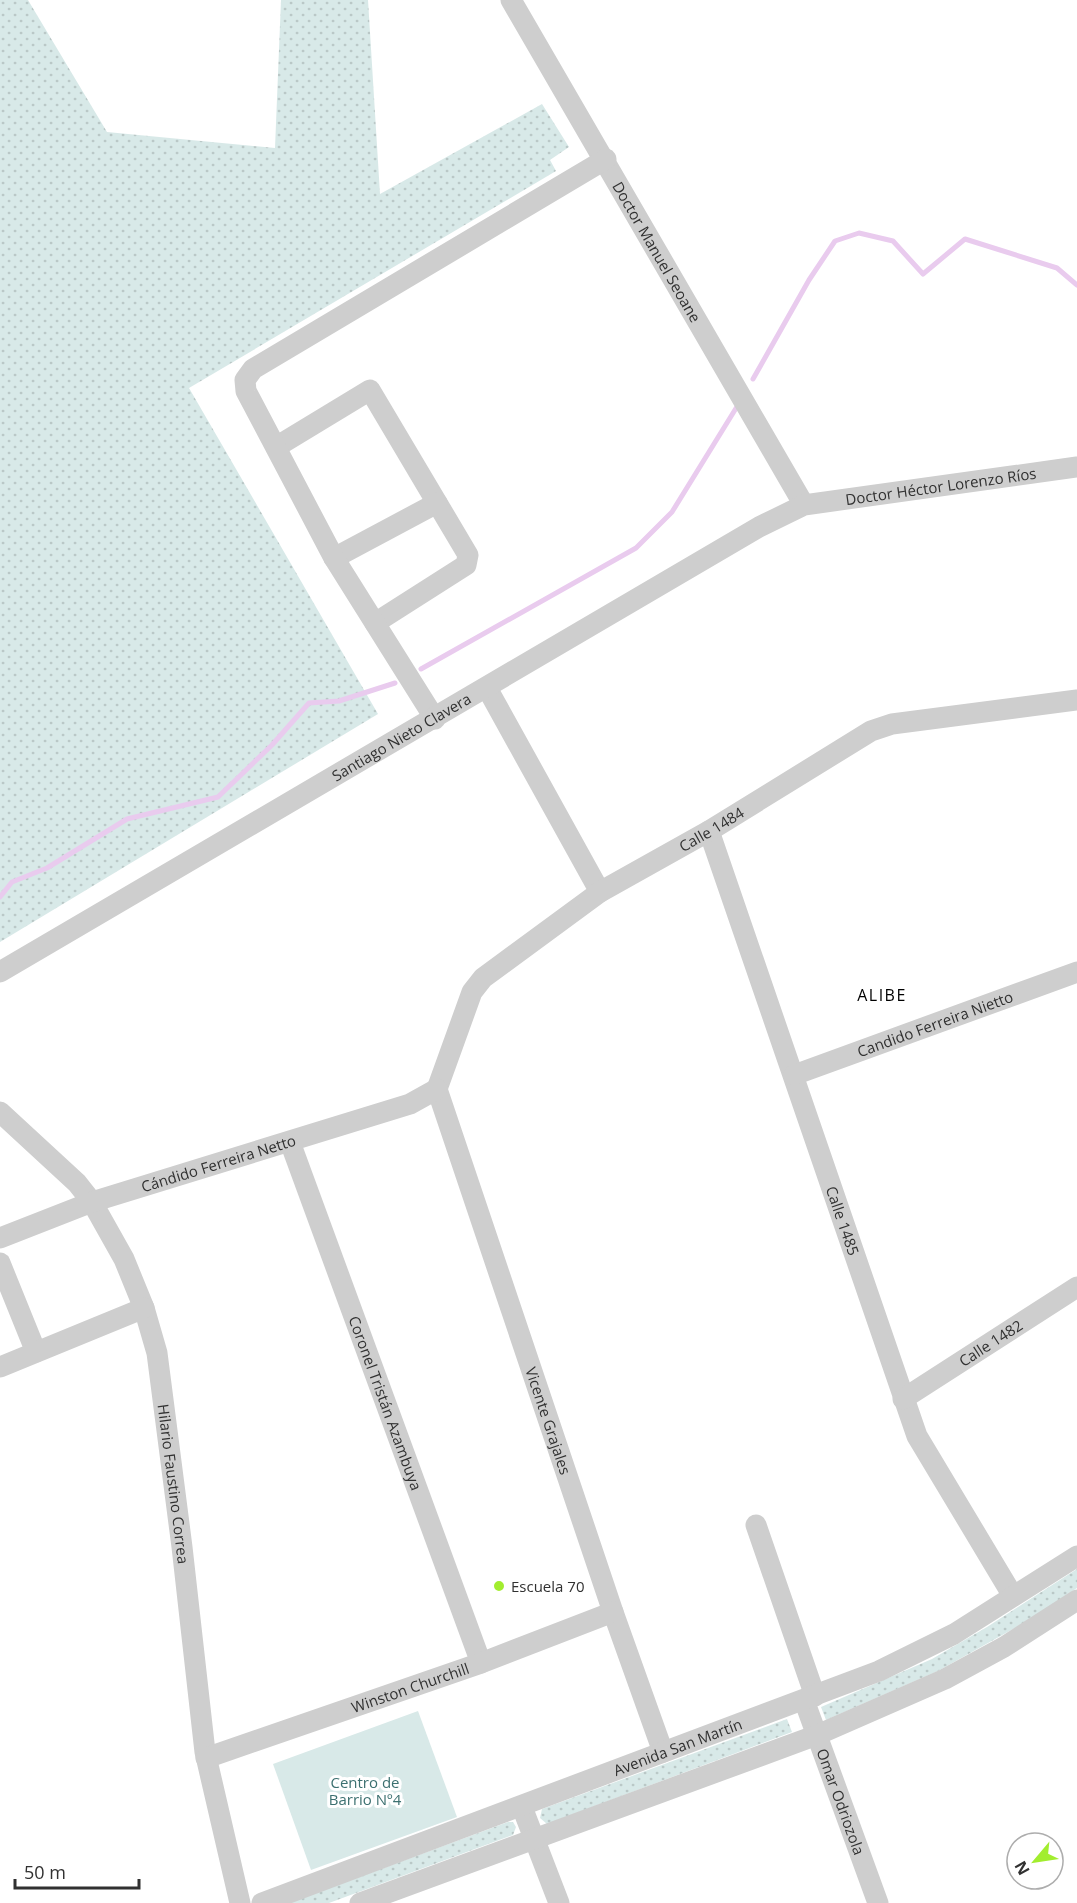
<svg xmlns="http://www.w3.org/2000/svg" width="1077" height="1903" font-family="'Open Sans',sans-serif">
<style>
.grass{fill:url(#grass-dots)}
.green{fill:#d8e9e8}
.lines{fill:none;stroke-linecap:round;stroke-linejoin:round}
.stream{stroke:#e9cbee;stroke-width:5}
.minor{stroke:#cecece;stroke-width:21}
.poi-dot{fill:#a2ed2f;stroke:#fff;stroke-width:2}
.labels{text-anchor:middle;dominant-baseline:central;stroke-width:6;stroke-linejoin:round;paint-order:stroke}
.street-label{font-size:15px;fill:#313131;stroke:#fff}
.poi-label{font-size:15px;fill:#313131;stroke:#fff;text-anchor:start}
.park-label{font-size:15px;fill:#3c7070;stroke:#fff}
.neighbourhood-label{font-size:16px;letter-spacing:1.5px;fill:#000;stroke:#fff}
</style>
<defs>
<pattern id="grass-dots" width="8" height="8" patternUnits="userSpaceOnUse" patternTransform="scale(1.5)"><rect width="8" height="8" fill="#d8e9e8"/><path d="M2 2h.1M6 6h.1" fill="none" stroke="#bac8c7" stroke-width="1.8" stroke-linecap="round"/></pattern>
</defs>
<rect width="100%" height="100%" fill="#fff"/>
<path class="grass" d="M0 0H28L107 132 275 148 281 0H368L380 194 542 104 569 147 550 160 556 171 189 388 378 714 0 942Z
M1077 1569V1588L1029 1620 938 1671 826 1720 821 1707 932 1659 987 1627Z
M787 1719 792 1732 547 1824 540 1818 542 1809Z
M508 1822H513L516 1827 513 1835 329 1903H289Z"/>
<path class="green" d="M418 1711 457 1817 311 1870 273 1764Z"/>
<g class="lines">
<path class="stream" d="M753 379 809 280 835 241 859 233 893 241 923 274 965 239 1057 268 1077 285
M421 669 636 548 672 512 738 405
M0 897 12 882 47 868 127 819 218 797 272 745 309 703 339 701 395 683"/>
<g class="minor">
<path id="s1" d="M511 0 804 505"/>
<path d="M276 447 370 390 468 555 466 565 375 623"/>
<path d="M334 558 437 503"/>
<path d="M487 688 600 892"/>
<path d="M435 719 334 558 246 391 245 380 253 369 606 159"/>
<path id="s2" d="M709 831 917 1436 1013 1596"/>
<path id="s3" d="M0 972 759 527 804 505 1077 467"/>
<path id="s4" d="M794 1075 1077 972"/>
<path id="s5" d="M437 1089 472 992 483 978 600 892 709 831 871 731 892 724 1077 700"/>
<path id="s6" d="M437 1089 613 1612 663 1752"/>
<path id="s7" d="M0 1112 77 1183 92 1202 124 1259 144 1308 157 1353 182 1547 205 1752 240 1903"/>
<path id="s8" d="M290 1142 481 1663"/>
<path id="s9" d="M0 1238 92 1202 410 1104 437 1089"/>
<path d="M0 1263 36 1352"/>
<path d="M0 1367 144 1308"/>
<path id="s10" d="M903 1399 1077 1287"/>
<path d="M756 1525 815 1696"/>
<path id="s11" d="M804 1700 878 1903"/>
<path id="s12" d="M206 1758 481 1663 613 1612"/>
<path d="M522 1807 559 1903"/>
<path id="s13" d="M262 1903 879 1671 954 1634 1077 1556"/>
<path d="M360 1903 817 1735 945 1679 1004 1647 1077 1600"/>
</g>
</g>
<circle class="poi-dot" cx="499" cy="1586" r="6"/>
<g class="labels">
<g class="street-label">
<text stroke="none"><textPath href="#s1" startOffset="291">Doctor Manuel Seoane</textPath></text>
<text stroke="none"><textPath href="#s3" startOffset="1068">Doctor Héctor Lorenzo Ríos</textPath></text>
<text stroke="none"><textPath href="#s3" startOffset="465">Santiago Nieto Clavera</textPath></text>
<text stroke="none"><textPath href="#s5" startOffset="394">Calle 1484</textPath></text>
<text stroke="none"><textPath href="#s4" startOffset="150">Candido Ferreira Nietto</textPath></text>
<text stroke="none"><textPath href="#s9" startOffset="231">Cándido Ferreira Netto</textPath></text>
<text stroke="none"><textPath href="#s2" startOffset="412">Calle 1485</textPath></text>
<text stroke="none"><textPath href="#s10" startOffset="104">Calle 1482</textPath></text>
<text stroke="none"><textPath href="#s8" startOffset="278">Coronel Tristán Azambuya</textPath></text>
<text stroke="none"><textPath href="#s6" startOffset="350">Vicente Grajales</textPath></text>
<text stroke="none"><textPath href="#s7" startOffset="426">Hilario Faustino Correa</textPath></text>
<text stroke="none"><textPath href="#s12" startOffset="216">Winston Churchill</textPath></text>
<text stroke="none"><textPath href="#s13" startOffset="444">Avenida San Martín</textPath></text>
<text stroke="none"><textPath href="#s11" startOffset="108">Omar Odriozola</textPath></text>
</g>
<g class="poi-label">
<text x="511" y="1586">Escuela 70</text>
</g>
<g class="park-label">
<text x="365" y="1782">Centro de<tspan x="365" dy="17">Barrio Nº4</tspan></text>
</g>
<g class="neighbourhood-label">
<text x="882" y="995">ALIBE</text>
</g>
</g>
<g transform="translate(1035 1861) rotate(241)"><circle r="28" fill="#ffffff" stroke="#adadad" stroke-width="1.5"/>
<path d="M0-4.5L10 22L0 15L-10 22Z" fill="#a2ed2f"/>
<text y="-9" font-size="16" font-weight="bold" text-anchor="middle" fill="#313131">N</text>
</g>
<path d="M15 1879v9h124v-9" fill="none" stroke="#313131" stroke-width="3"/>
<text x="24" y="1879" font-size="18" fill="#313131" stroke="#ffffff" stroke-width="4.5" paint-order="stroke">50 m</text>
</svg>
